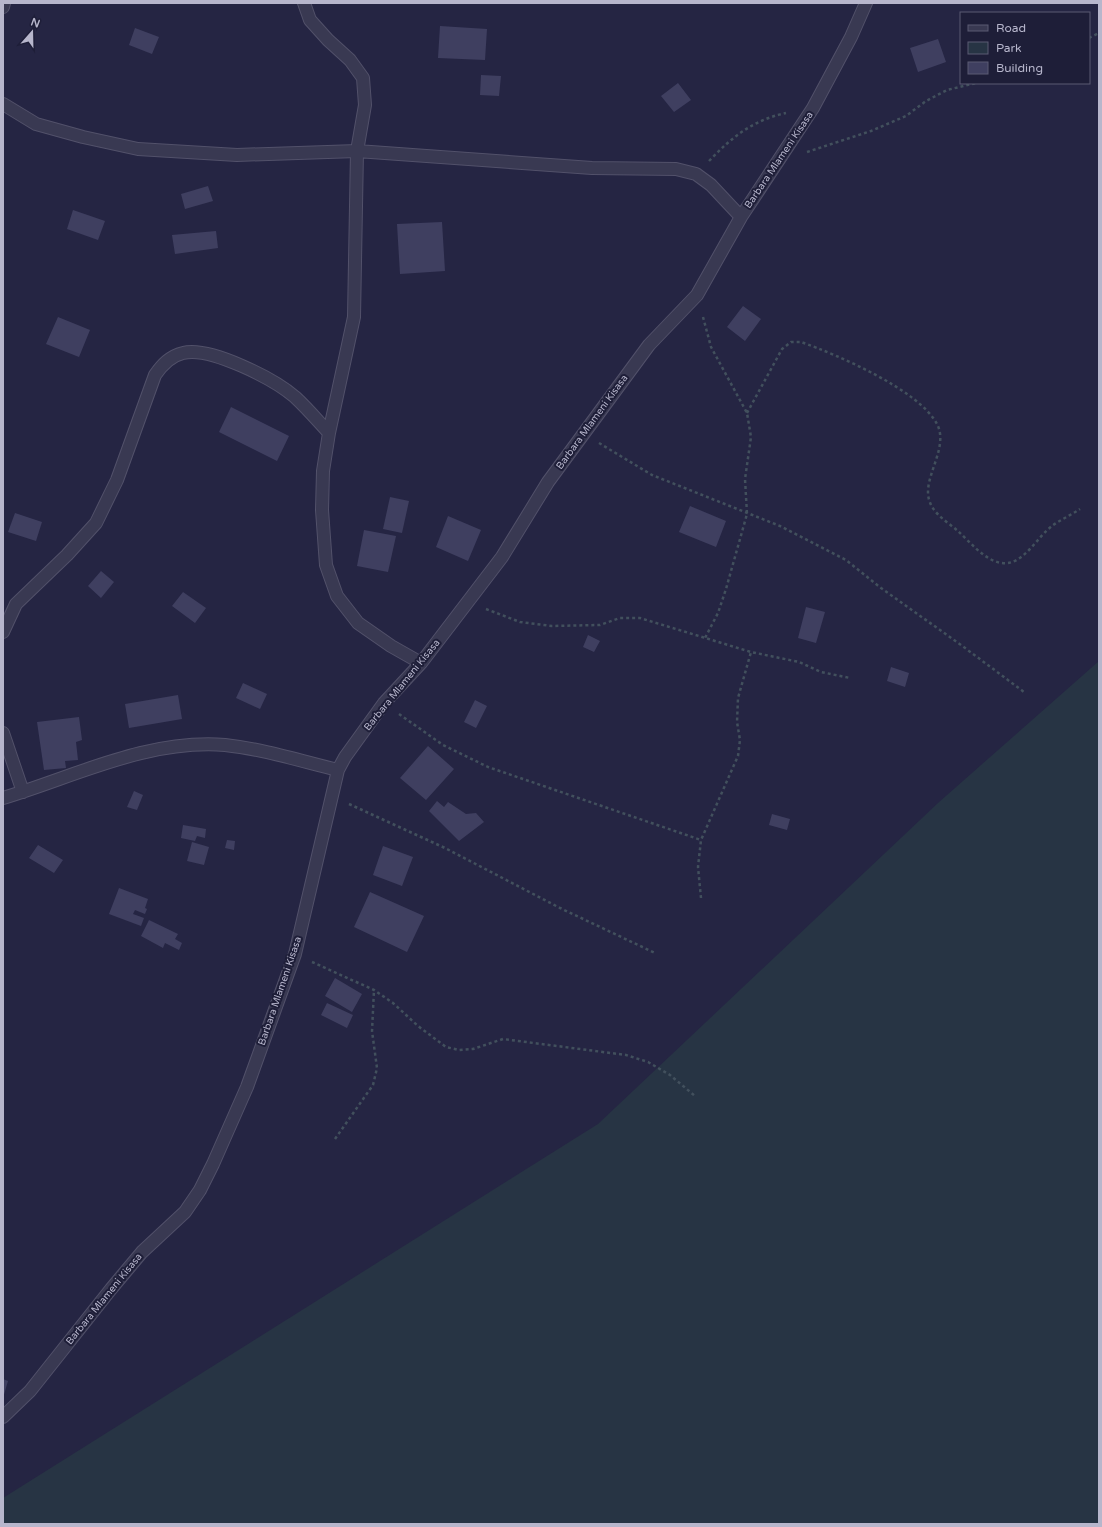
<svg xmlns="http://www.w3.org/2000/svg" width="1102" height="1527" font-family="'Varela Round',sans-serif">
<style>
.green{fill:#273444}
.building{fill:#3f3f60}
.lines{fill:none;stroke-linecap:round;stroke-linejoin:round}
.minor-casing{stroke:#52516a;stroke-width:14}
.path{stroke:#42505d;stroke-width:2.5;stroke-dasharray:3 3;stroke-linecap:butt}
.minor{stroke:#393952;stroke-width:12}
.labels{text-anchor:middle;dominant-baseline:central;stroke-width:4;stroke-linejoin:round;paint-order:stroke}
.street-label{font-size:10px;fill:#b7b6cc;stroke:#1e1e38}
</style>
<rect width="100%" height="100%" fill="#252543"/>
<path class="green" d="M1099 661V1524H3V1498L598 1124 938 803Z"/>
<path class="building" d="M440 26 487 29 485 60 438 58Z
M135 28 159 37 152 54 129 45Z
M938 39 946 62 918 72 910 48Z
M481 75 501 76 499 96 480 95Z
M678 83 691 100 674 112 661 96Z
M208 186 213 201 185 209 181 194Z
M73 210 105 221 98 240 67 229Z
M442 222 445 271 400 274 397 224Z
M216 231 218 248 175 254 172 235Z
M743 306 761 319 745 341 727 327Z
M58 317 90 330 79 357 46 344Z
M231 407 289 436 277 461 219 432Z
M390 497 409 501 402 533 383 529Z
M690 506 726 521 716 547 679 532Z
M15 513 42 522 36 541 8 532Z
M448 516 481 530 468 561 436 547Z
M364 530 396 536 388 572 357 566Z
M101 571 114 582 101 598 88 586Z
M183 592 206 608 195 623 172 606Z
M806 607 825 612 816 643 798 638Z
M588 635 600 641 594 652 583 647Z
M891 667 909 673 905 687 887 681Z
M243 683 267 694 260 709 236 698Z
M178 695 182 719 129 728 125 704Z
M475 700 487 706 476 728 464 722Z
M79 717 82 740 76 742 78 760 65 761 66 768 44 770 37 722Z
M428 746 454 769 426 800 400 778Z
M134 791 143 795 137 810 127 807Z
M437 801 444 807 448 802 466 814 476 813 484 822 459 841 429 811Z
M772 814 790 819 787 830 769 825Z
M183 825 206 829 205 838 197 836 195 841 181 838Z
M227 840 235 841 234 850 225 848Z
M192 842 209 847 204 865 187 861Z
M38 845 63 860 54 873 29 858Z
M383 846 413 857 402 886 373 875Z
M119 888 148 899 145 908 147 909 145 914 135 910 133 914 144 918 141 926 109 914Z
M370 892 424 916 407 952 354 927Z
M149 920 178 934 175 939 182 943 179 950 165 943 163 948 141 936Z
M335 978 362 994 352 1012 325 996Z
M327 1003 353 1015 347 1028 321 1015Z
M3 1379 8 1381 3 1398Z"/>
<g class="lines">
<g class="minor-casing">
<path id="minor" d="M304 3 310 20 328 40 350 60 363 78 365 105 357 151 354 317 329 433 323 471 322 510 326 565 337 596 358 623 391 646 421 663
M3 7 4 3
M3 104 36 124 83 137 138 149 237 155 357 151 592 168 676 169 696 174 711 185 741 217
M3 632 16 604 67 555 96 523 117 480 155 375C162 365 170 356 183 353 210 346 274 379 295 397 307 408 318 421 329 433
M3 733 23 792
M3 798C76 776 147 739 225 745 263 749 301 761 338 770
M3 1417 30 1391 111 1289 142 1252 185 1212 200 1190 213 1164 247 1087 295 954 338 770 345 757 384 703 421 663 502 557 548 482 649 345 697 295 741 217 813 108 851 37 866 3"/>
</g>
<path class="path" d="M1089 38 1099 33
M807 152 871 131 906 116 926 101 947 90 976 83
M709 161C732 137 753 120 786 113
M703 317 711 347 747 413 751 437 745 479 747 514 726 589 718 613 705 638
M747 413 782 349 791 342H801C838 355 919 390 937 424 948 445 928 471 928 492 928 511 945 520 958 531 970 542 985 561 1002 563 1023 566 1037 537 1052 526 1060 520 1071 515 1080 509
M599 443 652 475 780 526 846 560 881 588 961 645 1024 692
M486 609 520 622 552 626 600 625 620 618H640L751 652 799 662 821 672 850 678
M399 714 443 745 488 767 701 840
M349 804 445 848 560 908 655 953
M701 898 698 867 701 840 738 756 740 740 737 722 738 698 751 652
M312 962 374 990 393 1003 418 1026 446 1047 459 1050 473 1049 503 1039 626 1055 648 1062 670 1075 695 1096
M335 1139 373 1085 377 1068 372 1031 374 990"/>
<use href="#minor" class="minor"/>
</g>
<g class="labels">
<g class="street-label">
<text transform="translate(779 160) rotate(-56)">Barbara Mlameni Kisasa</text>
<text transform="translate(592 422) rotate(-54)">Barbara Mlameni Kisasa</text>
<text transform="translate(402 685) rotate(-51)">Barbara Mlameni Kisasa</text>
<text transform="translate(280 991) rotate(-71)">Barbara Mlameni Kisasa</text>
<text transform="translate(104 1299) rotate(-51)">Barbara Mlameni Kisasa</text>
</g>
</g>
<rect width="1102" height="1527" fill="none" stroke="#b7b6cc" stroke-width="8"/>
<rect x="960" y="12" width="130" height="72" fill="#1e1e38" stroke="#5b5b73"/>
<rect x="968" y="25" width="20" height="6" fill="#393952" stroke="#5b5b73"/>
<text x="996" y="32" font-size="12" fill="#b7b6cc">Road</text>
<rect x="968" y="42" width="20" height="12" fill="#273444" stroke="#5b5b73"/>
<text x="996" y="52" font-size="12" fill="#b7b6cc">Park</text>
<rect x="968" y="62" width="20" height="12" fill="#3f3f60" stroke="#5b5b73"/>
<text x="996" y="72" font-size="12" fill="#b7b6cc">Building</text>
<g transform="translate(32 32) rotate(20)" stroke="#1e1e38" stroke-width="3" paint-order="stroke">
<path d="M0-3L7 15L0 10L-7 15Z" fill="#b7b6cc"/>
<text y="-6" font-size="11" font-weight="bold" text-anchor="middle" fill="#b7b6cc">N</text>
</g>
</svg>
